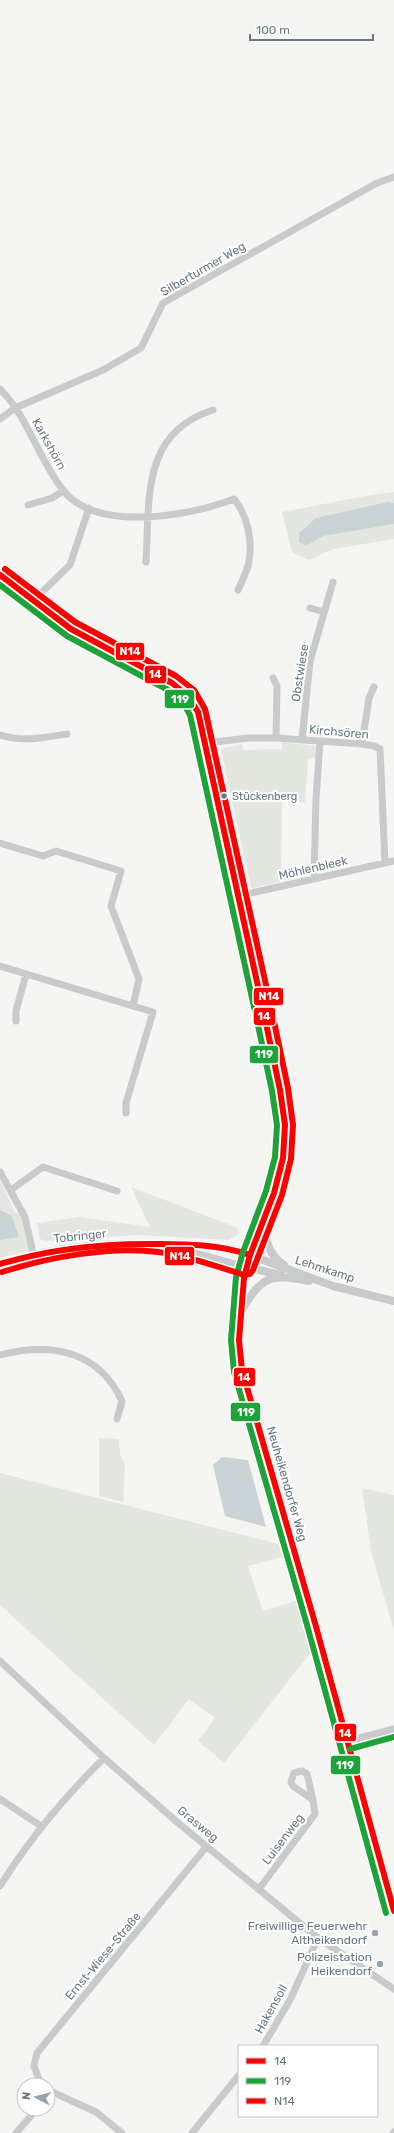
<svg xmlns="http://www.w3.org/2000/svg" width="394" height="2133" font-family="Rubik,sans-serif">
<style>
.built{fill:#e5e6e6}
.green{fill:#e4e7e0}
.water{fill:#cad3d5}
.lines{fill:none;stroke-linecap:round;stroke-linejoin:round}
.minor{stroke:#c9cacb;stroke-width:7}
.tertiary{stroke:#c9cacb;stroke-width:8}
.bus-1-casing{stroke:#fff;stroke-width:9}
.bus-2-casing{stroke:#fff;stroke-width:9}
.bus-3-casing{stroke:#fff;stroke-width:9}
.bus-1{stroke:#f00;stroke-width:6}
.bus-2{stroke:#1ea339;stroke-width:6}
.bus-3{stroke:#f00;stroke-width:6}
.bus-dot{fill:#647984;stroke:#fff;stroke-width:1.5}
.poi-dot{fill:#97a4ab;stroke:#fff;stroke-width:1.5}
.labels{text-anchor:middle;dominant-baseline:central;stroke-width:4;stroke-linejoin:round;paint-order:stroke}
.bus-label{font-size:11px;fill:#647984;stroke:#fff;text-anchor:start}
.street-label{font-size:12px;fill:#647984;stroke:#fff}
.poi-label{font-size:12px;fill:#647984;stroke:#fff;text-anchor:end}
.line-badge{stroke:#fff;stroke-width:1.5}
.badge-label{font-size:11px;text-anchor:middle;font-weight:bold;fill:#fff}
</style>
<rect width="100%" height="100%" fill="#f5f5f3"/>
<path class="built" d="M0 1180 15 1213 0 1205Z"/>
<path class="green" d="M394 492V539L333 549 309 560 292 552 282 512 371 495Z
M282 742 315 746 317 750 316 758H308L305 802 282 801 281 882 251 888 221 749 242 744 243 750 282 749Z
M131 1187 236 1227 240 1233 229 1240 138 1235 47 1241 40 1239 37 1223 79 1217 150 1227Z
M0 1205 25 1217 32 1250 0 1258Z
M99 1438 119 1439 120 1454 125 1464 123 1502 99 1496Z
M0 1473 282 1545 286 1556 248 1566 263 1611 298 1600 312 1651 224 1763 198 1741 215 1718 189 1699 154 1745 0 1605Z
M362 1488 394 1495V1631L371 1551Z"/>
<path class="water" d="M388 502 394 503V524L323 536 306 546 299 542V533L316 518Z
M0 1210 12 1216 19 1237 0 1240Z
M222 1457 248 1460 266 1527 225 1516 213 1465Z"/>
<g class="lines">
<path class="minor" d="M0 389C28 417 38 458 63 490 96 533 190 516 234 499 247 515 253 540 249 561 248 570 242 581 238 590
M0 419 15 408 103 370 141 348 163 303 377 183 394 177
M28 505 52 498 63 491
M146 562C150 501 140 433 213 410
M41 593 70 565 89 508
M310 608 324 612
M273 678 277 686 276 738
M0 735C23 742 43 738 67 734
M302 740 310 661 333 582
M206 743 249 738H276L362 744 374 746 380 749 385 863
M362 744 369 698 374 687
M0 843 43 856 56 851 121 871 111 906 139 979 133 1006
M314 878 316 799 320 741
M238 896 394 861
M0 966 153 1012 126 1103V1113
M16 1021V1011L26 974
M0 1172 25 1217 33 1253
M11 1190 43 1167 117 1191
M178 1248 246 1267
M0 1264C60 1244 103 1243 166 1244 195 1245 222 1244 250 1255
M0 1355C51 1342 98 1350 122 1401L117 1419
M0 1661 104 1758 177 1822 318 1938 394 1989
M348 1741 394 1729
M0 1799 41 1826
M0 1886C31 1837 63 1799 104 1758
M259 1889 315 1814 313 1800 293 1786 291 1782 294 1773 302 1771 307 1774 313 1800
M263 2046 290 2000 318 1938
M41 2085 34 2066 37 2053 207 1846
M48 2090 96 2112 122 2133
M16 2133 37 2109
M192 2133 239 2075
M393 2133 394 2132"/>
<path class="tertiary" d="M0 575 71 629 172 683 188 696 198 712 264 1014 280 1090 285 1125 283 1158 274 1193 250 1255 244 1278 239 1340 242 1370 315 1623 394 1911
M262 1222C266 1239 268 1255 284 1265
M250 1255 333 1286 394 1301
M246 1267 281 1275
M241 1311C262 1277 268 1273 309 1281"/>
<g class="bus-1-casing">
<path id="bus-1" d="M0 575 71 629 172 683 188 696 198 712 264 1014 280 1090 285 1125 283 1158 274 1193 250 1255 244 1278 239 1340 242 1370 315 1623 394 1911
M0 1264C53 1248 104 1243 160 1244 190 1244 221 1245 250 1255"/>
</g>
<g class="bus-2-casing">
<path id="bus-2" d="M0 585 67 636 168 690 182 701 190 715 256 1016 272 1091 277 1125 275 1157 266 1191 243 1252 236 1277 231 1340 234 1372 307 1625 386 1913
M350 1749 394 1737"/>
</g>
<g class="bus-3-casing">
<path id="bus-3" d="M2 1272C49 1257 110 1246 158 1252 188 1256 216 1266 244 1275L250 1274 253 1270 282 1195 291 1159 293 1125 288 1088 272 1012 205 709 194 690 176 676 75 622 5 569"/>
</g>
<use href="#bus-1" class="bus-1"/>
<use href="#bus-2" class="bus-2"/>
<use href="#bus-3" class="bus-3"/>
</g>
<circle class="bus-dot" cx="224" cy="796" r="3.5"/>
<g class="poi-dot">
<circle cx="375" cy="1933" r="4"/>
<circle cx="380" cy="1964" r="4"/>
</g>
<g class="labels">
<g class="bus-label">
<text x="232" y="796">Stückenberg</text>
</g>
<g class="street-label">
<text transform="translate(203 269) rotate(-30)">Silberturmer Weg</text>
<text transform="translate(49 444) rotate(61)">Karkshörn</text>
<text transform="translate(300 673) rotate(-81)">Obstwiese</text>
<text transform="translate(339 732) rotate(5)">Kirchsören</text>
<text transform="translate(313 868) rotate(-13)">Möhlenbleek</text>
<text transform="translate(80 1236) rotate(-6)">Tobringer</text>
<text transform="translate(325 1269) rotate(18)">Lehmkamp</text>
<text transform="translate(287 1484) rotate(74)">Neuheikendorfer Weg</text>
<text transform="translate(198 1824) rotate(39)">Grasweg</text>
<text transform="translate(283 1839) rotate(-53)">Luisenweg</text>
<text transform="translate(103 1956) rotate(-50)">Ernst-Wiese-Straße</text>
<text transform="translate(271 2009) rotate(-61)">Hakensoll</text>
</g>
<g class="poi-label">
<text x="367" y="1926">Freiwillige Feuerwehr<tspan x="367" dy="14">Altheikendorf</tspan></text>
<text x="372" y="1957">Polizeistation<tspan x="372" dy="14">Heikendorf</tspan></text>
</g>
</g>
<g class="line-badge">
<rect x="115" y="642" width="30" height="19" rx="4" fill="#f00"/>
<rect x="144" y="665" width="23" height="19" rx="4" fill="#f00"/>
<rect x="164" y="689" width="31" height="20" rx="4" fill="#1ea339"/>
<rect x="253" y="987" width="31" height="19" rx="4" fill="#f00"/>
<rect x="253" y="1007" width="23" height="19" rx="4" fill="#f00"/>
<rect x="249" y="1045" width="30" height="19" rx="4" fill="#1ea339"/>
<rect x="164" y="1246" width="31" height="20" rx="4" fill="#f00"/>
<rect x="233" y="1367" width="23" height="20" rx="4" fill="#f00"/>
<rect x="230" y="1402" width="31" height="20" rx="4" fill="#1ea339"/>
<rect x="334" y="1723" width="23" height="19" rx="4" fill="#f00"/>
<rect x="330" y="1755" width="31" height="20" rx="4" fill="#1ea339"/>
</g>
<g class="badge-label">
<text x="130" y="655">N14</text>
<text x="155" y="678">14</text>
<text x="180" y="703">119</text>
<text x="269" y="1000">N14</text>
<text x="264" y="1020">14</text>
<text x="264" y="1058">119</text>
<text x="180" y="1260">N14</text>
<text x="244" y="1381">14</text>
<text x="246" y="1416">119</text>
<text x="345" y="1737">14</text>
<text x="345" y="1769">119</text>
</g>
<rect x="238" y="2045" width="140" height="72" fill="#ffffff" stroke="#c1c9ce"/>
<rect x="246" y="2058" width="20" height="6" fill="#ff0000" stroke="#c1c9ce"/>
<text x="274" y="2065" font-size="12" fill="#647984">14</text>
<rect x="246" y="2078" width="20" height="6" fill="#1ea339" stroke="#c1c9ce"/>
<text x="274" y="2085" font-size="12" fill="#647984">119</text>
<rect x="246" y="2098" width="20" height="6" fill="#ff0000" stroke="#c1c9ce"/>
<text x="274" y="2105" font-size="12" fill="#647984">N14</text>
<g transform="translate(36 2097) rotate(277)"><circle r="19" fill="#ffffff" stroke="#c1c9ce"/>
<path d="M0-3L7 15L0 10L-7 15Z" fill="#97a4ab"/>
<text y="-6" font-size="11" font-weight="bold" text-anchor="middle" fill="#647984">N</text>
</g>
<path d="M250 34v6h123v-6" fill="none" stroke="#647984" stroke-width="2"/>
<text x="256" y="34" font-size="12" fill="#647984" stroke="#ffffff" stroke-width="3" paint-order="stroke">100 m</text>
</svg>
